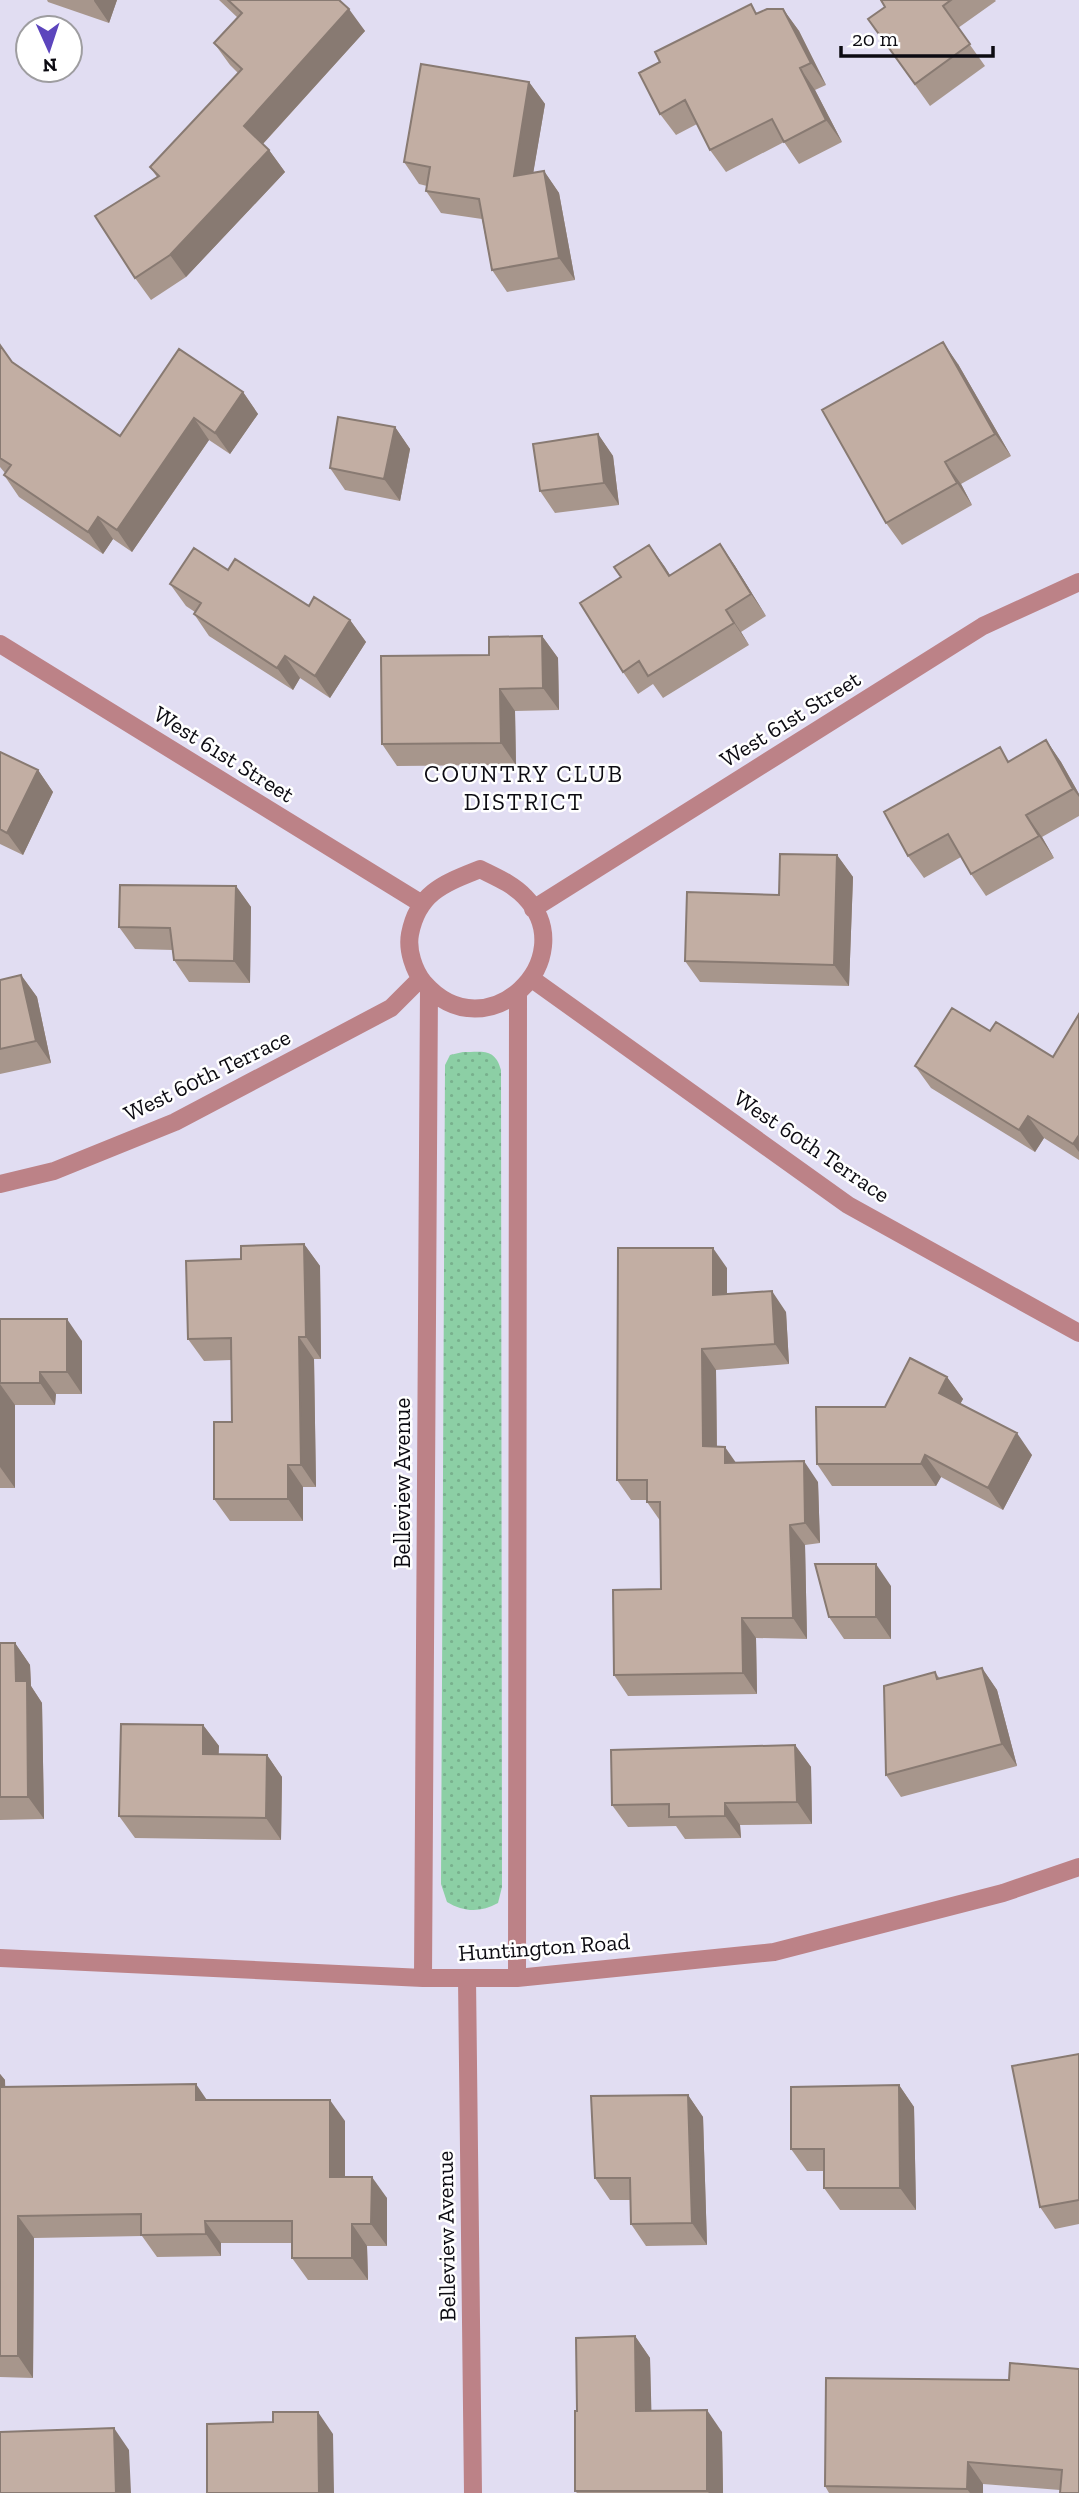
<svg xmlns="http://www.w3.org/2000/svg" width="1079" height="2493" font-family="'Zilla Slab',serif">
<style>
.grass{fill:url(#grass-dots)}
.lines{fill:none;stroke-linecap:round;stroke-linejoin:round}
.minor{stroke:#bc8287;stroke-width:18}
.wall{fill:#a7968c}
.shaded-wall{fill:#887a72}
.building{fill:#c2aea3;stroke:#887a72;stroke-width:2}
.labels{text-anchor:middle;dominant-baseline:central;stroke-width:5;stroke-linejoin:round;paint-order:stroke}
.street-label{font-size:23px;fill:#0c0b12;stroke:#fff}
.neighbourhood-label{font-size:24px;letter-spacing:2px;fill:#0c0b12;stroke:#fff}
</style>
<defs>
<pattern id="grass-dots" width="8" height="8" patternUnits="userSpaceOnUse" patternTransform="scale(1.75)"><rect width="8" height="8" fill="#8ccfa5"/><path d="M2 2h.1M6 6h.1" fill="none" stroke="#78b08d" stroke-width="1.8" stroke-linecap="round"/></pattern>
</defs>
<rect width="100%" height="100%" fill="#e1ddf2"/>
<path class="grass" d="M463 1052C483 1052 495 1048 501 1070L502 1887 498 1903C481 1913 463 1912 447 1902L441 1884 445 1065 450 1055Z"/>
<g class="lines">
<path class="minor" d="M0 644 422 904
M480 869C496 877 513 884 525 897 584 958 487 1055 424 983 414 971 407 950 410 934 418 892 445 883 480 869Z
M533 909 983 626 1079 582
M532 979 848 1205 1079 1333
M0 1184 54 1171 175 1122 391 1008 420 979
M0 1958 423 1978H517L774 1952 1003 1893 1079 1867
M423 1978 429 988
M467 1978 473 2493
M517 1978 518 995"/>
</g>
<path class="wall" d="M47 0H117L109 23 48 2Z
M219 0H339L365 31 263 144 269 150 285 172 186 277 151 300 135 278 157 177 150 167 238 73 230 65 214 43 238 18Z
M880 0H995L996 1 958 28 985 66 930 106 868 19 885 7Z
M783 9 799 31 826 85 815 90 842 142 799 164 784 142 726 172 710 150 697 124 676 135 660 114 757 14Z
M529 82 545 104 533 173 544 171 559 193 575 280 507 292 492 270 482 219 441 213 426 191 427 186 419 184 404 162Z
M0 345 12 362 120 436 243 392 258 414 230 454 209 440 132 552 113 539 103 554 19 497 4 475 5 473 0 467Z
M958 364 1011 456 961 484 972 505 902 545 886 523Z
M395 427 410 449 400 501 345 490 330 468Z
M598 434 613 456 619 505 555 513 540 491Z
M720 544 735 566 766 616 741 632 749 645 663 698 653 684 638 694 623 672 621 577 649 545 670 575Z
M228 570 309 606 350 620 366 642 330 698 300 678 293 690 209 636 194 614 195 612 186 606 170 584Z
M542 636 558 658 559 710 515 711 516 765 397 766 382 744Z
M1046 740 1061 762 1079 794V816L1042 837 1054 858 986 896 971 874 961 857 924 878 908 856 1010 761Z
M0 752 38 770 53 792 23 855 0 844Z
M837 855 853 877 849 986 700 982 685 961Z
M236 886 251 907 250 983 189 982 174 960 173 950 135 949 119 927Z
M21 975 37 997 51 1063 0 1074V980Z
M1079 1014V1160L1044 1138 1035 1152 931 1088 915 1066 990 1031 1053 1057Z
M304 1244 320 1266 321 1359H314L316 1487H303V1521H230L214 1499 232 1422 231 1360 204 1361 188 1339Z
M727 1268V1294L786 1312 789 1364 716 1370 717 1447 736 1463 818 1482 820 1543 805 1545 807 1639 756 1638 757 1694 628 1696 614 1675 661 1589V1522L647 1502V1500H631L617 1480Z
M0 1319 82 1341V1394H56L55 1405H15V1488H0Z
M947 1377 963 1399 960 1404 1032 1455 1003 1510 941 1477 936 1486H832L817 1464 885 1407Z
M891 1586V1639H844L829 1617Z
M0 1643H15L30 1665 31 1686 42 1703 44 1819 0 1820Z
M982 1668 997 1690 1017 1766 901 1797 886 1775 935 1672 940 1679Z
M203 1725 219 1746 218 1754 267 1755 282 1777 281 1840 135 1838 119 1816Z
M795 1745 811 1767 812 1824 740 1825 741 1838 685 1839 676 1826 628 1827 612 1805Z
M1079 2054V2224L1055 2229 1040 2207Z
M0 2074 5 2080V2087L207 2100 345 2121V2177L387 2198V2246H367L368 2280H308L292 2258V2243H221V2256L157 2257 142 2236 34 2238 33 2378 0 2377Z
M899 2085 914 2107 916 2210H840L824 2188V2171H807L791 2149Z
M688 2095 703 2117 707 2245 646 2246 631 2224 630 2200H610L595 2178Z
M635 2336 650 2358 651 2410 722 2432 723 2493H577L575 2491 577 2411Z
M1079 2369 1060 2490 983 2484V2493H829L825 2486 1009 2380Z"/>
<path class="shaded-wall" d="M94 0H117L109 23 94 1Z
M349 9 365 31 259 148 244 126Z
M783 9 799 31 826 85 811 63Z
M800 68 815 90 842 142 826 120Z
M529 82 545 104 529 198 514 176Z
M269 150 285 172 186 277 170 255Z
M544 171 559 193 575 280 559 258Z
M943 342 958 364 1011 456 995 434Z
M243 392 258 414 230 454 215 433Z
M194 418 209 440 132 552 117 530Z
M395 427 410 449 400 501 384 479Z
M598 434 613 456 619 505 604 483Z
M945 462 961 484 972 505 957 483Z
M98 517 113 539 103 554 88 532Z
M720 544 735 566 766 616 751 594Z
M649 545 665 567 684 598 669 576Z
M726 610 741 632 749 645 734 623Z
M350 620 366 642 330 698 315 676Z
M542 636 558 658 559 710 543 688Z
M285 656 300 678 293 690 277 668Z
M500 689 515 711 516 765 501 743Z
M1046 740 1061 762 1079 794V797L1073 789Z
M38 770 53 792 23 855 7 833Z
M1026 815 1042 837 1054 858 1039 836Z
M837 855 853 877 849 986 834 965Z
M236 886 251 907 250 983 234 961Z
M21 975 37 997 51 1063 36 1041Z
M1028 1116 1044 1138 1035 1152 1019 1130Z
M1079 1135V1152L1073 1144Z
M304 1244 320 1266 321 1359 306 1337Z
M713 1248 727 1268V1316L713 1295Z
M772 1291 786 1312 789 1364 775 1344Z
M67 1319 82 1341V1394L67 1372Z
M299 1337 314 1359 316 1487 301 1465Z
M702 1349 716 1370 717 1467 703 1446Z
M40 1372 56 1394 55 1405 40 1383Z
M947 1377 963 1399 954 1415 939 1393Z
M0 1384 15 1405V1488L0 1467Z
M1017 1433 1032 1455 1003 1510 988 1488Z
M725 1447 739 1467 725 1463Z
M925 1455 941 1477 936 1486 921 1464Z
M804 1461 818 1482 820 1543 805 1523Z
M288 1465 303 1487V1521L288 1499Z
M790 1525 805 1545 807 1639 793 1618Z
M876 1564 891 1586V1639L876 1617Z
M742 1618 756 1638 757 1694 743 1673Z
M15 1643 30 1665 31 1686 42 1703 44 1819 28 1797 16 1681Z
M982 1668 997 1690 1017 1766 1002 1744Z
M203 1725 219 1746 218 1776 203 1754Z
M795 1745 811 1767 812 1824 797 1802Z
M267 1755 282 1777 281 1840 266 1818Z
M725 1803 740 1825 741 1838 725 1816Z
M0 2074 5 2080 6 2109 0 2101Z
M196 2084 211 2106 196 2100Z
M899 2085 914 2107 916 2210 900 2188Z
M688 2095 703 2117 707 2245 692 2223Z
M330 2100 345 2121V2199L330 2177Z
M372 2177 387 2198V2246L371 2224Z
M18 2216 34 2238 33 2378 18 2356Z
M205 2221 221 2243V2256L206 2234Z
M352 2224 367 2246 368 2280 352 2258Z
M635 2336 650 2358 652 2432 636 2411Z
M707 2410 722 2432 723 2493H709L707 2491Z
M318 2412 333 2434 334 2493H319Z
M114 2428 129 2450 131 2493H116Z
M968 2462 983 2484V2493H970L967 2489Z"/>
<path class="building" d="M228 0H339L349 9 244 126 269 150 170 255 135 278 95 216 159 176 150 167 242 69 214 43 242 13Z
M881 0H951L943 6 970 44 915 84 868 19 885 7Z
M751 4 756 14 767 9H783L811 63 800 68 826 120 784 142 772 119 710 150 685 100 660 114 639 73 660 62 655 52Z
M421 64 529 82 514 176 544 171 559 258 492 270 479 199 426 191 430 167 404 162Z
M943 342 995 434 945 462 957 483 886 523 822 410Z
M0 345 12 362 120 436 179 349 243 392 215 433 194 418 117 530 98 517 88 532 4 475 11 465 0 458Z
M338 417 395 427 384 479 330 468Z
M598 434 604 483 540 491 533 444Z
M720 544 751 594 726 610 734 623 648 676 639 661 623 672 580 603 621 577 614 567 649 545 669 576Z
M194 548 228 570 235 559 309 606 314 597 350 620 315 676 285 656 277 668 194 614 201 603 170 584Z
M542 636 543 688 500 689 501 743 382 744 381 656 489 655V637Z
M1046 740 1073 789 1026 815 1039 836 971 874 948 834 908 856 884 812 1000 747 1008 762Z
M0 752 38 770 7 833 0 829Z
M780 854 837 855 834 965 685 961 687 892 779 895Z
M120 885 236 886 234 961 174 960 170 928 119 927Z
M21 975 36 1041 0 1049V980Z
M952 1008 990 1031 996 1022 1053 1057 1079 1014V1135L1073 1144 1028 1116 1019 1130 915 1066Z
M304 1244 306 1337H299L301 1465H288V1499H214V1422H232L231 1338 188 1339 186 1261 241 1259V1246Z
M618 1248H713V1295L772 1291 775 1344 702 1349 703 1446 725 1447V1463L804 1461 805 1523 790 1525 793 1618H742L743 1673 614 1675 613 1590 661 1589 660 1502H647V1480H617Z
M0 1319H67V1372H40V1383H0Z
M910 1358 947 1377 939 1393 1017 1433 988 1488 925 1455 921 1464H817L816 1407H885Z
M815 1564H876V1617H829Z
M0 1643H15L16 1681H27L28 1797H0Z
M982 1668 1002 1744 886 1775 884 1686 935 1672 937 1679Z
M121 1724 203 1725V1754L267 1755 266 1818 119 1816Z
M795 1745 797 1802 725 1803V1816L669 1817V1804L612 1805 611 1750Z
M1079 2054V2200L1040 2207 1012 2066Z
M196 2084V2100H330V2177H372L371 2224H352V2258H292V2221H205L206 2234 141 2235V2214L18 2216V2356H0V2087Z
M899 2085 900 2188H824V2149H791V2087Z
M688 2095 692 2223 631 2224 630 2178H595L591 2096Z
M635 2336 636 2411 707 2410V2491H575V2411H577L576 2338Z
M1010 2363 1079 2369V2493H1060L1062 2470 968 2462 967 2489 825 2486 826 2378 1009 2380Z
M273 2412H318L319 2493H207V2424L273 2422Z
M114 2428 116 2493H0V2432Z"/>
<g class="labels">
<g class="street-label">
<text transform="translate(790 719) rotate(-32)">West 61st Street</text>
<text transform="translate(224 754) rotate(32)">West 61st Street</text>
<text transform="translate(207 1075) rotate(-26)">West 60th Terrace</text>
<text transform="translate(812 1146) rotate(34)">West 60th Terrace</text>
<text transform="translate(402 1483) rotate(-90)">Belleview Avenue</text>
<text transform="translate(544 1947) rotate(-4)">Huntington Road</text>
<text transform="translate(446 2236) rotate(-91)">Belleview Avenue</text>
</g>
<g class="neighbourhood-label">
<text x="524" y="773">COUNTRY CLUB<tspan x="524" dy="28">DISTRICT</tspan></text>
</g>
</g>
<g transform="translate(49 49) rotate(177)"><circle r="33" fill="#ffffff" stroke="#9e9da0" stroke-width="2"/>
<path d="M0-5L12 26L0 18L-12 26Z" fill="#5c45bd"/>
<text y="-10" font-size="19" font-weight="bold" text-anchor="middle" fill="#0c0b12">N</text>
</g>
<path d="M841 46v10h152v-10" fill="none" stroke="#0c0b12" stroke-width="3.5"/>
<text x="852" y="46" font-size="21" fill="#0c0b12" stroke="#ffffff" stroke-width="5" paint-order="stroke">20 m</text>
</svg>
